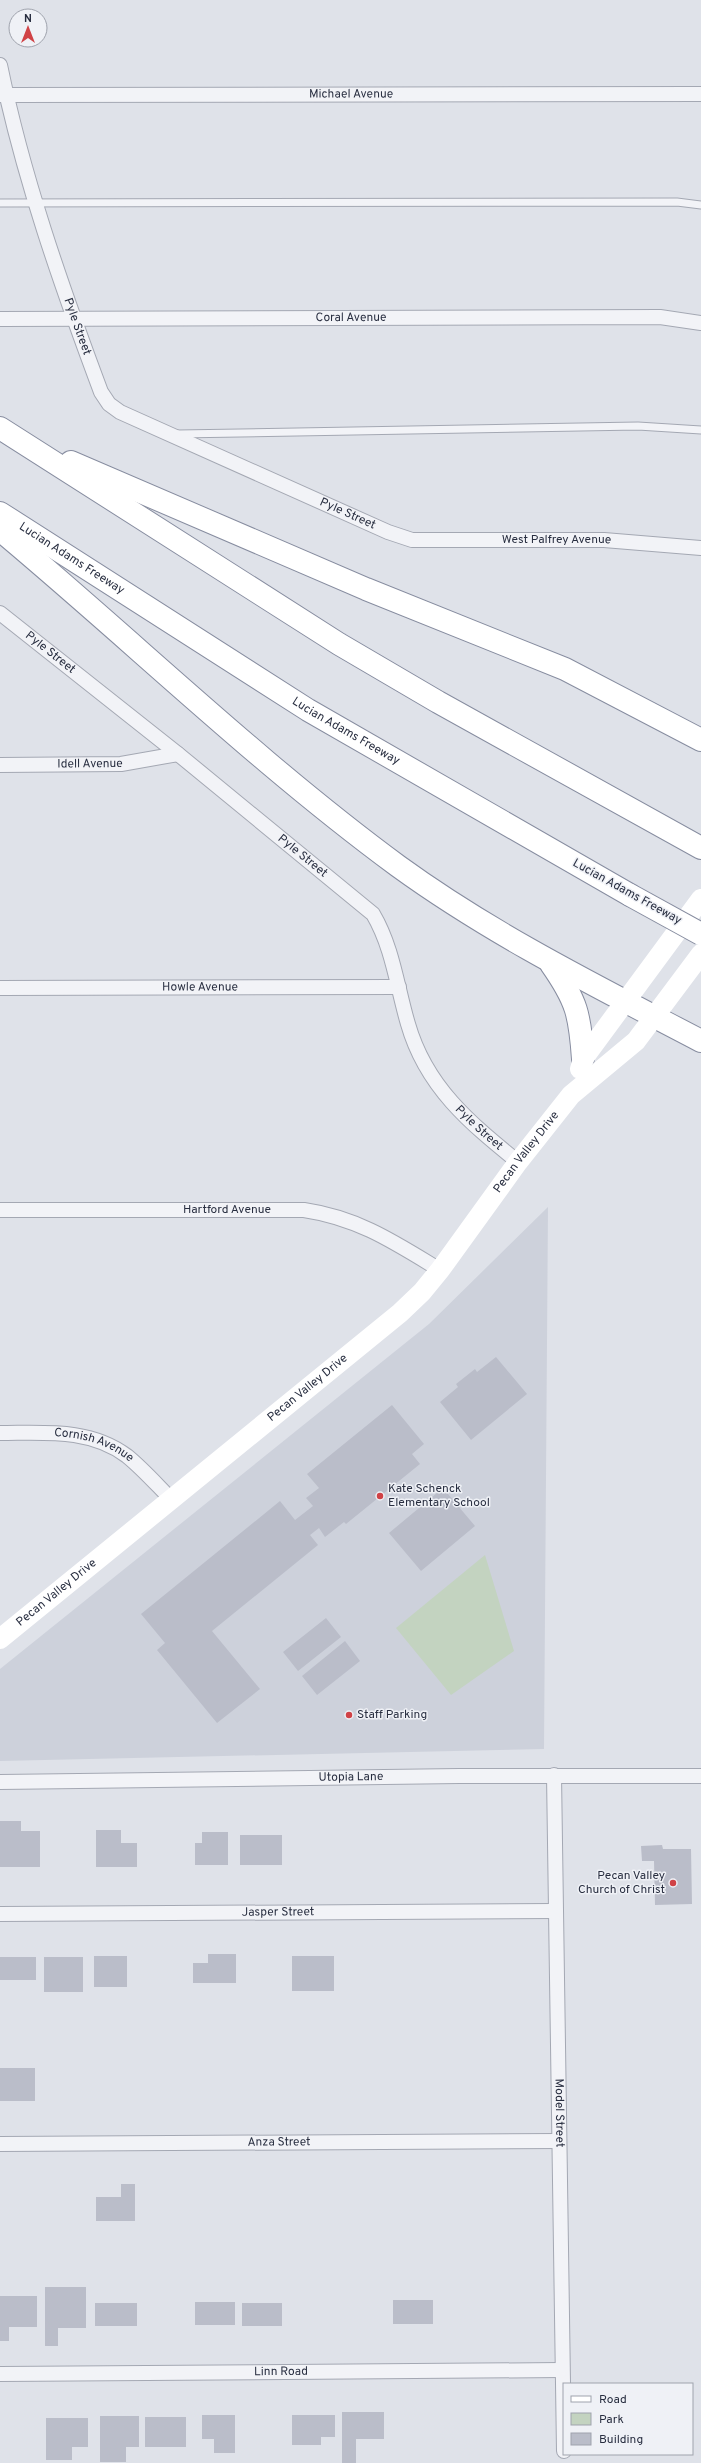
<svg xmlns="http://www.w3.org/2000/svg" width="701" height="2463" font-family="Overpass,sans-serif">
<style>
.built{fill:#cdd1db}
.green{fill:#c3d3c0}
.building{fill:#babdc9}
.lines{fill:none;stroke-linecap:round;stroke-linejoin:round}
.service-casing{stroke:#a4a8b3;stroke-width:9}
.minor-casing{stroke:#a4a8b3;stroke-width:16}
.motorway-casing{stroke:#878da0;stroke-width:24}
.service{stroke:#f2f3f7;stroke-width:7}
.minor{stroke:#f2f3f7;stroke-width:14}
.secondary{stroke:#fff;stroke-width:20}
.motorway{stroke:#fff;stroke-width:22}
.motorway-bridge-casing{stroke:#878da0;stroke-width:24;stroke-linecap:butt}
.motorway-bridge{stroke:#fff;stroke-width:22}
.poi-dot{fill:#d04246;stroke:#eff1f6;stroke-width:1.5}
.labels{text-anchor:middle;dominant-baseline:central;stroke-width:3;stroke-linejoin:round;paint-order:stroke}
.street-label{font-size:12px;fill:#282e40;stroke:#eff1f6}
.poi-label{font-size:12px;fill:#282e40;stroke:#eff1f6;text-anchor:start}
</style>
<rect width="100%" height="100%" fill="#dfe2e9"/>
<path class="built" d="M548 1207 544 1749 0 1761V1669L429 1324Z"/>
<path class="green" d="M485 1555 514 1651 451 1695 396 1628Z"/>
<path class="building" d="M496 1357 527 1394 471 1440 440 1402 458 1387 456 1384 475 1369 477 1372Z
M392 1405 424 1444 412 1454 420 1464 346 1524 344 1522 325 1537 319 1528 310 1535 318 1545 212 1631 260 1689 217 1723 157 1650 165 1643 141 1614 280 1501 295 1520 313 1506 306 1498 319 1488 307 1474Z
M443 1488 475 1526 421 1571 389 1533Z
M326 1618 341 1637 298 1671 283 1652Z
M345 1641 360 1661 317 1695 302 1676Z
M0 1821H21V1831H40V1867H0Z
M96 1830H121V1843H137V1867H96Z
M202 1832H228V1865H195V1843H202Z
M240 1835H282V1865H240Z
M662 1845 663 1849H691L692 1904 655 1905 654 1861H642L641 1846Z
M208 1954H236V1983H193V1963H208Z
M94 1956H127V1987H94Z
M292 1956H334V1991H292Z
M0 1957H36V1980H0Z
M44 1957H83V1992H44Z
M0 2068H35V2101H0Z
M121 2184H135V2221H96V2197H121Z
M45 2287H86V2328H58V2346H45Z
M0 2296H37V2327H9V2341H0Z
M393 2300H433V2324H393Z
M195 2302H235V2325H195Z
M95 2303H137V2326H95Z
M242 2303H282V2326H242Z
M342 2412H384V2439H356V2463H342Z
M202 2415H235V2453H214V2439H202Z
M292 2415H335V2437H321V2445H292Z
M100 2416H139V2447H126V2462H100Z
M145 2417H186V2447H145Z
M46 2418H88V2447H72V2460H46Z"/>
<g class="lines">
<g class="service-casing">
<path id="service" d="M0 203 677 202 701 205
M178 434 638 426 701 430"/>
</g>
<g class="minor-casing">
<g id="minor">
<path id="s1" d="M0 65C23 177 61 285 101 392L109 404 120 412 388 532 412 540H604L701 548"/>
<path id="s2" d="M0 95 701 94"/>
<path id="s3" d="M0 319 660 317 701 323"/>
<path id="s4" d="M0 613 178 754 373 914C393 948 397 987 408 1024 426 1087 470 1123 518 1162"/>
<path id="s5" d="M0 765 121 764 178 754"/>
<path id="s6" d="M0 988 399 987"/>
<path id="s7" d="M0 1210H304C358 1218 394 1242 440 1270"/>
<path id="s8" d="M0 1433C44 1433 90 1428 127 1456 143 1469 157 1485 171 1499"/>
<path id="s9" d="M554 1775 564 2451"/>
<path id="s10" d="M0 1782 459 1776H701"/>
<path id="s11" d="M0 1914 555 1911"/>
<path id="s12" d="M0 2144 558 2141"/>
<path id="s13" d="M0 2374 561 2370"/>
</g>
</g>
<g class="motorway-casing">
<g id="motorway">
<path d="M0 428 339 644 438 702 701 848"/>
<path d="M71 462 366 589 565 669 701 740"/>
<path id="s15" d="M0 513 308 710 630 895"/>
<path d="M0 530C133 641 258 763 398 866 493 935 598 987 701 1041"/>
<path d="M551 964C577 1001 580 1015 583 1059"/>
</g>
</g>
<use href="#service" class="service"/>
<use href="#minor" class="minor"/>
<g class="secondary">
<path d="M580 1069 583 1059 701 899"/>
<path id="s14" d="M0 1639 400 1313 422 1292 440 1270 518 1162 571 1095 636 1041 701 954"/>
</g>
<use href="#motorway" class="motorway"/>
<g class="motorway-bridge-casing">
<path id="motorway-bridge" d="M630 895 701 934"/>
</g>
<use href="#motorway-bridge" class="motorway-bridge"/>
</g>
<g class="poi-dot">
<circle cx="380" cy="1496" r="4"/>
<circle cx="349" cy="1715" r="4"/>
<circle cx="673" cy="1883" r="4"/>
</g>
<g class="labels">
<g class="street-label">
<text stroke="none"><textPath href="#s2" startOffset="351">Michael Avenue</textPath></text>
<text stroke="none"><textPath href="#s3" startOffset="351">Coral Avenue</textPath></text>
<text stroke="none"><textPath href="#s1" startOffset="273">Pyle Street</textPath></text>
<text stroke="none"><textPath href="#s1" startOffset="620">Pyle Street</textPath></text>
<text stroke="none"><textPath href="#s1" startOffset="834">West Palfrey Avenue</textPath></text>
<text stroke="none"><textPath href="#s15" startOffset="85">Lucian Adams Freeway</textPath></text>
<text stroke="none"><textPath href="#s4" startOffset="64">Pyle Street</textPath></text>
<text stroke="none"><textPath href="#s15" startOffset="409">Lucian Adams Freeway</textPath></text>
<text stroke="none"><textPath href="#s5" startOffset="90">Idell Avenue</textPath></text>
<text stroke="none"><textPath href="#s4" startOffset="388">Pyle Street</textPath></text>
<text transform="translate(627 892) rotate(29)">Lucian Adams Freeway</text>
<text stroke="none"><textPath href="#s6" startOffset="200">Howle Avenue</textPath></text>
<text stroke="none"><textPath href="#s4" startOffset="723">Pyle Street</textPath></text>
<text stroke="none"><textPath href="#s14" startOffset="721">Pecan Valley Drive</textPath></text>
<text stroke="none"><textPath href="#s7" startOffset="227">Hartford Avenue</textPath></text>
<text stroke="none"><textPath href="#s14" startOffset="397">Pecan Valley Drive</textPath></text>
<text stroke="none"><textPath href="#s8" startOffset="96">Cornish Avenue</textPath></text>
<text stroke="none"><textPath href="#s14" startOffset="73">Pecan Valley Drive</textPath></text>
<text stroke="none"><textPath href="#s10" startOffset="351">Utopia Lane</textPath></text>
<text stroke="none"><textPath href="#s11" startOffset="278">Jasper Street</textPath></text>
<text stroke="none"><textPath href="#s9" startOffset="338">Model Street</textPath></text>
<text stroke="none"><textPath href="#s12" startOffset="279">Anza Street</textPath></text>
<text stroke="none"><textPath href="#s13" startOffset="281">Linn Road</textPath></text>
</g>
<g class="poi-label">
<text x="388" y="1489">Kate Schenck<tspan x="388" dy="14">Elementary School</tspan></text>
<text x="357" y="1715">Staff Parking</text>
<text x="665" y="1876" text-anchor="end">Pecan Valley<tspan x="665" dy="14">Church of Christ</tspan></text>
</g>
</g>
<rect x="563" y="2383" width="130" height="72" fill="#eff1f6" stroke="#9fa3ad"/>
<rect x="571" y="2396" width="20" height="6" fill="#ffffff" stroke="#9fa3ad"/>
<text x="599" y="2403" font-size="12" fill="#282e40">Road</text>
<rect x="571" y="2413" width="20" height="12" fill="#c3d3c0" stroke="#9fa3ad"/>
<text x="599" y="2423" font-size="12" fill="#282e40">Park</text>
<rect x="571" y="2433" width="20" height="12" fill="#babdc9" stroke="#9fa3ad"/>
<text x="599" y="2443" font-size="12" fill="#282e40">Building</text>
<g transform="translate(28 28)"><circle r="19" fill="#eff1f6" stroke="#9fa3ad"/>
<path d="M0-3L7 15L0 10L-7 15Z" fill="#d04246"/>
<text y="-6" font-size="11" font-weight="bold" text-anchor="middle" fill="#282e40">N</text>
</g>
</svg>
